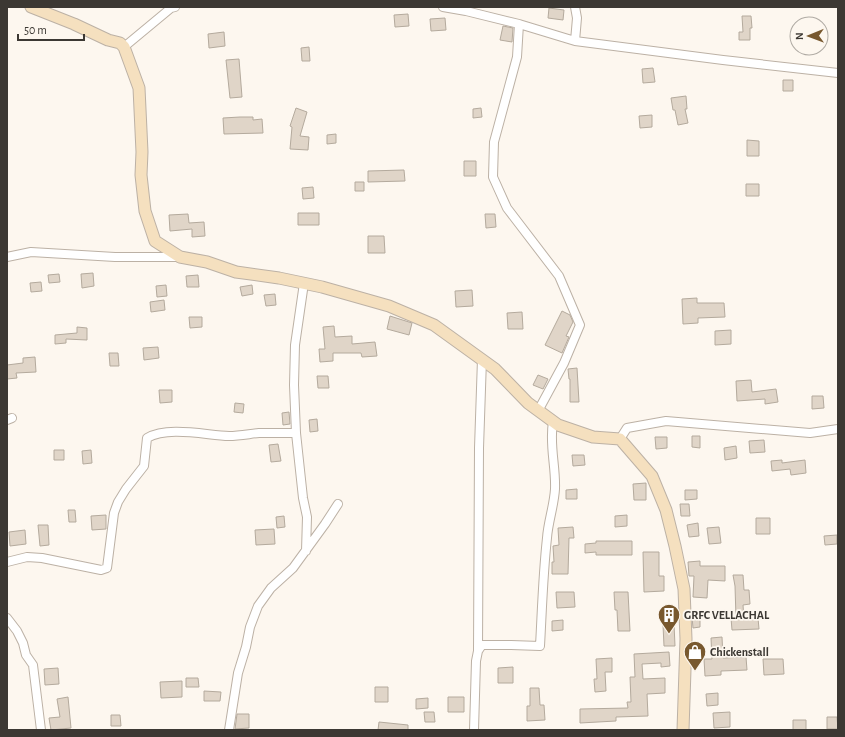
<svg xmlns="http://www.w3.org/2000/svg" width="845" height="737" font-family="'Alegreya Sans',sans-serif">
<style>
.building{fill:#e0d5c8;stroke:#b4aa9d}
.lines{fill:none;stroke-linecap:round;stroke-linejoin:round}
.minor-casing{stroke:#bcb1a5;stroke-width:10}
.secondary-casing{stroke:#bcb1a5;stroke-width:13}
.minor{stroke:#fff;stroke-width:8}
.secondary{stroke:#f5e0bf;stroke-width:11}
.labels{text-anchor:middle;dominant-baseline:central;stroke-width:3.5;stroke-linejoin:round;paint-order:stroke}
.poi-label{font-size:12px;font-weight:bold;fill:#3c3833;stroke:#fdf7ef;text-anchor:start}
</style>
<rect width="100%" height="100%" fill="#fdf7ef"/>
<path class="building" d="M549 8 564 10 563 20 548 18Z
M408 14 409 26 395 27 394 15Z
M742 16H751L752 28H750V40H739V32H743Z
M445 18 446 30 431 31 430 19Z
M503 26 513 28 512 42 500 40Z
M224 32 225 46 209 48 208 34Z
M309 47 310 61H302L301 48Z
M239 59 242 97 230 98 226 60Z
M653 68 655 82 643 83 642 69Z
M783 80H793V91H783Z
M686 96 687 109H685L688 123 678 125 675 110H673L671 98Z
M296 108 307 112 300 136 309 137 308 150 290 149 292 127 290 126Z
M481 108 482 117 473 118V109Z
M652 115V127L640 128 639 116Z
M240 117H253V120L262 119 263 133 224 134 223 118Z
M336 134V143L327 144V135Z
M747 140 759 141V156H747Z
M464 161H476V176H464Z
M404 170 405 181 368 182V171Z
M355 182H364V191H355Z
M746 184H759V196H746Z
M313 187 314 198 303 199 302 188Z
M298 213H319V225H298Z
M188 214 189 223 204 222 205 236 192 237V229L170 231 169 215Z
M485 214H495L496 227 486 228Z
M368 236H384L385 253H368Z
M93 273 94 286 82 288 81 274Z
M59 274 60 282 49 283 48 275Z
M198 275 199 287H187L186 276Z
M41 282 42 291 31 292 30 283Z
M166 285 167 296 157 297 156 286Z
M252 285 253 294 242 296 240 287Z
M472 290 473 306 456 307 455 291Z
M275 294 276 305 266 306 264 295Z
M697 298V303H724L725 317 698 318V323L683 324 682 299Z
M164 300 165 310 151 312 150 302Z
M562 311 570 315 573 322 566 336 569 337 562 353 545 345Z
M522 312 523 329H508L507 313Z
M390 316 412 323 409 335 387 329Z
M189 317H202V327L190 328Z
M334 326 335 337 352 336V344L375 342 377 356 362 357 361 353H333V361L320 362 319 349H325L323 327Z
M77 327 87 328V340L66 339V343L55 344V335L77 333Z
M731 330V344L715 345V331Z
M158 347 159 358 144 360 143 348Z
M109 353H118L119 366H110Z
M35 357 36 372 16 373 17 378 7 379V365L23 363V358Z
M577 368 579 402H570V379H569L568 369Z
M538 375 548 379 543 389 533 385Z
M317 376H328L329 388H318Z
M751 380 752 392 776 389 778 402 765 404V399L737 401 736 381Z
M159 390H172V402L160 403Z
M812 396H823L824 408 812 409Z
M235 403 244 404 243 413 234 412Z
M289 412 290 424 283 425 282 413Z
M317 419 318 431 310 432 309 420Z
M692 436H700V448L692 447Z
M655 437H667V448L656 449Z
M764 440 765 452 750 453 749 441Z
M278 444 281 461 271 462 269 445Z
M736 446 737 458 725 460 724 448Z
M54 450H64V460H54Z
M91 450 92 463 83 464 82 451Z
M572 455H584L585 465 573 466Z
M782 460V463L805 460 806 473 791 475 790 469 772 471 771 461Z
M646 483V500H634L633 484Z
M577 489V499H566V490Z
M685 490H697V499L685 500Z
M680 504H689L690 516H681Z
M68 510H75L76 522H69Z
M106 515V529L92 530 91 516Z
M627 515V526L615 527V516Z
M284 516 285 527 277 528 276 517Z
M756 518H770V534H756Z
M698 523 699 536 689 537 687 525Z
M38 525H48L49 545 40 546Z
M573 527 574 538H569L568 574H552V562H554L553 546 559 545 558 528Z
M719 527 721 543 709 544 707 528Z
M274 529 275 544 256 545 255 530Z
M25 530 26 544 10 546 9 532Z
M837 535V544L825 545 824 536Z
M596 541H632V555H596V552L585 553V544L596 543Z
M643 552H659V576H664V591L644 592Z
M700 561V566H725V581L708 580 707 598 693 597 694 576H689L688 562Z
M733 575H743L744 590H749L750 604 743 605 744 619 758 618 759 629 732 630 731 618H736L735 586Z
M556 592H574L575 607 557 608Z
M614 592H628L630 631H618L617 610H615Z
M700 616V627L693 628 692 617Z
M563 620V630L552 631V621Z
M674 624 675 646H664L663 625Z
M722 637 723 658 746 657 747 670 721 671V675L705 676 704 659H712L711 638Z
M669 652 670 666 661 667V663L642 664 643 679 665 678V693L647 694 648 716 616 717V721L580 723V709L628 708 627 702H631L630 677H635L634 654Z
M612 658V672H605L606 691 595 692 594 679H597L596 659Z
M763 659H783L784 674 764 675Z
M513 667V683H498V668Z
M58 668 59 684 45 685 44 669Z
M186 678H198L199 687H186Z
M182 681V697L161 698 160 682Z
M375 687H388V702H375Z
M530 688H539L540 705H544L545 720 527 721V706H530Z
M204 691 221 692 220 701H204Z
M718 693V705L707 706 706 694Z
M68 697 71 728 51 730 49 718 60 717 57 699Z
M448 697H464V712H448Z
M428 698V708L416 709V699Z
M424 712H434L435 722H425Z
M730 712V727L714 728 713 713Z
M237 714H249V728L235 729Z
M111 715H120L121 726H111Z
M827 717H837L838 729H827Z
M793 720H806V730H793Z
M379 722 408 725V730H378Z"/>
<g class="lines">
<g class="minor-casing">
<path id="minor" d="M443 7 466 11 519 24 575 41 723 60 838 73
M519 24 517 57 494 142 493 177 507 208 559 276 580 325 564 363 538 411
M575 41 577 18 575 7
M124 47 171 8 175 7
M7 257 31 252 115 257H180
M304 283 295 345 294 385 296 433 303 498 307 517 306 551
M7 420 12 418
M620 439 627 428 666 421 810 433 838 429
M7 562 27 557 42 558 101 570 107 568 114 513 118 502 126 489 144 466 147 438C168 426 205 435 229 436 239 436 249 434 259 433 271 433 284 433 296 433
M7 618 17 631 23 643 26 655 33 665 41 730
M478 651 479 448 482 359
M229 730 238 673 246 647 250 627 258 606 271 588 293 568 325 524 338 504
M474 730 476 661 478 651 482 645H511L540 646C542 610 543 574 547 538 548 522 554 506 555 489 556 467 549 444 553 422"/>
</g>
<g class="secondary-casing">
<path id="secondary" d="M31 7 74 24 108 40 120 43 124 47 139 88 142 152 141 175 145 211 155 241 180 257 207 262 236 272 279 278 322 287 389 306 434 325 495 369 528 403 558 425 593 437 620 439 652 476 666 510 675 546 684 589 686 639 683 730"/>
</g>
<use href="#minor" class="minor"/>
<use href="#secondary" class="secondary"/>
</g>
<defs>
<g id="building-pin" transform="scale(1.15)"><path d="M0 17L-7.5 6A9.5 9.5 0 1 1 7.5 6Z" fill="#78582e" stroke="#fdf7ef"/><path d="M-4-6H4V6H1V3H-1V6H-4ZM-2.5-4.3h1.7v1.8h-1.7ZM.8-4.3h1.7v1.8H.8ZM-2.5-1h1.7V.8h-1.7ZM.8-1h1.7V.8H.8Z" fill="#fff"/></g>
<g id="shop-pin" transform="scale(1.15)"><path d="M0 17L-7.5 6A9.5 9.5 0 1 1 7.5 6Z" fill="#78582e" stroke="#fdf7ef"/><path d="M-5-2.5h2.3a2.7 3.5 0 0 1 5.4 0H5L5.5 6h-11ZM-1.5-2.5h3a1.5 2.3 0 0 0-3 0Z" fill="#fff"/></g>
</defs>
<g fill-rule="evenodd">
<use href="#building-pin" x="669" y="615"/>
<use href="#shop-pin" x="695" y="652"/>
</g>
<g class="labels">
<g class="poi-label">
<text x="684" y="615">GRFC VELLACHAL</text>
<text x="710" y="652">Chickenstall</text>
</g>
</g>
<rect width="845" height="737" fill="none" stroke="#3c3833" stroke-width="16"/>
<g transform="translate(809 36) rotate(269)"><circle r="19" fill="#fdf7ef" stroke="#b0aba4"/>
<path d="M0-3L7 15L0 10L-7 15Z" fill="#78582e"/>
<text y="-6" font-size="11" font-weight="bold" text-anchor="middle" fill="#3c3833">N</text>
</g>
<path d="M18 34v6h66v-6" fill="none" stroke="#3c3833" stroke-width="2"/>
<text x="24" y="34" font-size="12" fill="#3c3833" stroke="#fdf7ef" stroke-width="3" paint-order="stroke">50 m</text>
</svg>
